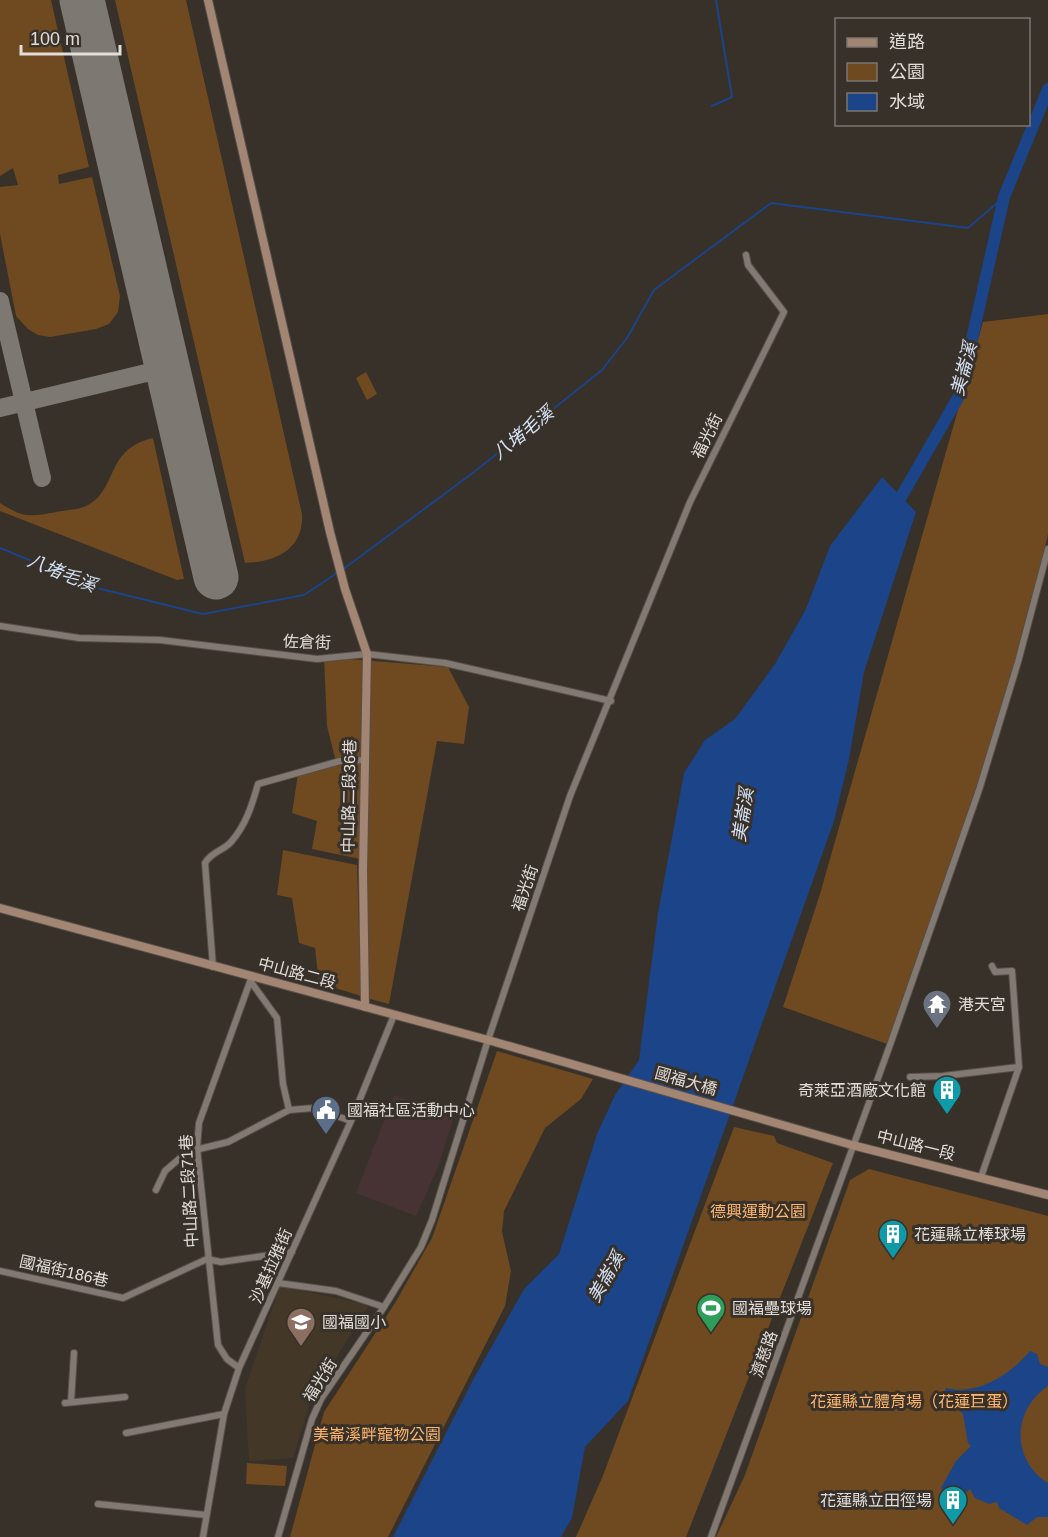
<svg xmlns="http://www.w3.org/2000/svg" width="1048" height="1537" font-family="Arial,'Noto Sans TC',sans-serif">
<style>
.commercial{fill:#483334}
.education{fill:#433828}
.green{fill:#6f4920}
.water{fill:#1b4489}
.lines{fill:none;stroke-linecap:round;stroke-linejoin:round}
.stream{stroke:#1b4489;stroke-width:2}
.river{stroke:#1b4489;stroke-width:12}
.taxiway{stroke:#7e7872;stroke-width:18}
.runway{stroke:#7e7872;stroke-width:45}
.street-casing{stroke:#564f4a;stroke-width:8}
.secondary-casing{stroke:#564f4a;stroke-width:10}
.street{stroke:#827a72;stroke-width:6}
.secondary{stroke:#a38574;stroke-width:8}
.labels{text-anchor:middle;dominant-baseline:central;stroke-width:6;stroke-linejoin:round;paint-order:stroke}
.street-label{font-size:16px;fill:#e2ddd9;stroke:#37312a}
.poi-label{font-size:16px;fill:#e2ddd9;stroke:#37312a;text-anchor:start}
.park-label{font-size:16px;fill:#ffb66d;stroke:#37312a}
.water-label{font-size:18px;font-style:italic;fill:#d5e1f5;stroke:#37312a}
</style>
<rect width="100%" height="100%" fill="#37312a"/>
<path class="commercial" d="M394 1095 454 1116 438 1167 416 1216 356 1193Z"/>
<path class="education" d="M280 1286 369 1305 312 1397 293 1458 249 1461 245 1388Z"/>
<path class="green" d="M0 0H51L89 167 58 175 59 184 92 177 120 296 118 312 109 324 96 329 50 337 38 335 28 329 16 316 0 234V187L18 185 13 168 0 176Z
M115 0H186L302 514C304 549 276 562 245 563Z
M1048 314V534L1018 662 890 1045 783 1007 820 894 983 322Z
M366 372 377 394 367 400 356 378Z
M153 438 184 579 177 580 0 511V503C24 518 29 517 56 512 65 510 80 510 88 505 118 489 105 449 153 438Z
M324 657 448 667 469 707 464 744 437 741 389 1004 370 999 365 860 312 849 317 821 292 813 298 774 336 762 327 726Z
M283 850 357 865 361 996 319 983 315 948 299 943 292 898 277 895Z
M497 1051 593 1079 581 1099 545 1128 504 1211 502 1232 511 1271 505 1306 388 1537H290L324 1412 395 1303 432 1238Z
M734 1127 774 1136 777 1143 833 1163 686 1537H576L602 1478Z
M869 1169 1048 1216V1537H716L745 1475 850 1180Z
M247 1463 287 1466 285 1486 246 1484Z"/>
<path class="water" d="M882 477 916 512 864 672 849 759 834 821 628 1401 585 1447 572 1518 561 1537H393L474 1378 524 1289 559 1254 597 1134 615 1095 639 1060 658 913 684 773 705 740 735 719 775 664 806 609 830 546Z
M1030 1351 1037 1354 1040 1364 1048 1367V1386C1012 1410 1011 1460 1048 1483V1517H1037L1027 1525 999 1508 997 1502 989 1504 975 1498 970 1489 964 1494 945 1492 941 1488 956 1461 971 1446 968 1443 963 1414 942 1397 946 1388C978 1396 1010 1375 1030 1351Z"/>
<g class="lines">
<path class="stream" d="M712 106 732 97 716 0
M0 548 97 588 203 614 304 595 337 573
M342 570 474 472 602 370 627 338 654 290 771 203 968 228 1004 197"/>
<path class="river" d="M893 511 959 396 1004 197 1048 89"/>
<path class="taxiway" d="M0 301 42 478
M0 408 167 368"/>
<path class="runway" d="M82 0 216 577"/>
<g class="street-casing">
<path id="street" d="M0 626 79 638 160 640 317 659 367 654 445 663 611 701
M213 967 205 863C212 851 223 851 231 842 246 825 252 805 258 784L340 761 365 760
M251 982 277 1018 283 1084 289 1110
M910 1077 943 1076 1019 1067 1012 971 995 972 992 966
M981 1177 1019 1067
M156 1190 165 1171 187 1152 228 1142 289 1110 314 1108 351 1121
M0 1271 123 1298 207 1259 221 1262 292 1252
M278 1283 336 1291 384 1307
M239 1368 227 1359 218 1345 197 1148 199 1123 252 976
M71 1402 74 1353
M65 1403 125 1397
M126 1433 224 1414
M98 1504 206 1515
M203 1537 224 1414 239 1368 351 1121 394 1015
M278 1537 312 1419 321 1399 384 1307 421 1247 432 1220 488 1040 570 796 690 502 784 312 748 265 746 255
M711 1537 890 1045 979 790 1018 662 1048 549"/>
</g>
<g class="secondary-casing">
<path id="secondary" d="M208 0 330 532 345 589 367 654 363 871 365 1007
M0 908 488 1040 852 1145 1048 1195"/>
</g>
<use href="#street" class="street"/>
<use href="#secondary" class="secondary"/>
</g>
<defs>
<g id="temple-pin" transform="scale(1.5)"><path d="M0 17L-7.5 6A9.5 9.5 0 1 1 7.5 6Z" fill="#6b7280" stroke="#37312a"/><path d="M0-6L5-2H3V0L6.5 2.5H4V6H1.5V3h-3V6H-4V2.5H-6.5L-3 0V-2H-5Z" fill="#fff"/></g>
<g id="building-pin" transform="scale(1.5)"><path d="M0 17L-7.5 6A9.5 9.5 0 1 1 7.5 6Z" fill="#0f9aa8" stroke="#37312a"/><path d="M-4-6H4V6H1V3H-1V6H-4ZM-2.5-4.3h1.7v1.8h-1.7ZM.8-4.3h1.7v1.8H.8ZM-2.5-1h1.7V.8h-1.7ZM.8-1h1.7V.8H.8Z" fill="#fff"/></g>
<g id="civic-pin" transform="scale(1.5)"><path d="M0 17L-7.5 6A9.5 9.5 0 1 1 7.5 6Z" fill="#5c6f8a" stroke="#37312a"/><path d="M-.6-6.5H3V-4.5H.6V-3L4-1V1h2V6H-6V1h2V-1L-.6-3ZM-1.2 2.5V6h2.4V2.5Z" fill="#fff"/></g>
<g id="stadium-pin" transform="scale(1.5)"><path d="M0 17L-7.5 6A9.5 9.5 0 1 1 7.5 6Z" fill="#2e9e5b" stroke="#37312a"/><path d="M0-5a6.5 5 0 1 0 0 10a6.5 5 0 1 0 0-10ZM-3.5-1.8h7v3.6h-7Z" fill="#fff"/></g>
<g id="school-pin" transform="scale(1.5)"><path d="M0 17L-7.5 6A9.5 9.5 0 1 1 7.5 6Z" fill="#8d6e63" stroke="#37312a"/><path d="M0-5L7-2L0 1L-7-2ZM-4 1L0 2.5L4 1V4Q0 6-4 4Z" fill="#fff"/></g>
</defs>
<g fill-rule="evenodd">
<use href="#temple-pin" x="937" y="1004"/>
<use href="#building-pin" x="947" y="1090"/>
<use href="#civic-pin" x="326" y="1110"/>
<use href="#building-pin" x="893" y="1234"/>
<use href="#stadium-pin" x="711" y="1308"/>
<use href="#school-pin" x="301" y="1322"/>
<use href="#building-pin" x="953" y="1500"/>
</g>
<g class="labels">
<g class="street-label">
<text transform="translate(707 436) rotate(-64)">福光街</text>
<text transform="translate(307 642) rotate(2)">佐倉街</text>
<text transform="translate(349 796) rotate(-89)">中山路二段36巷</text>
<text transform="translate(525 888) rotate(-71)">福光街</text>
<text transform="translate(297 973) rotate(15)">中山路二段</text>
<text transform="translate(686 1081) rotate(16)">國福大橋</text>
<text transform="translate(916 1145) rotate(14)">中山路一段</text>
<text transform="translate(189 1191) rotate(-93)">中山路二段71巷</text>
<text transform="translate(271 1266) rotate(-66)">沙基拉雅街</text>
<text transform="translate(64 1271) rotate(13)">國福街186巷</text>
<text transform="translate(764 1354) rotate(-70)">濟慈路</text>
<text transform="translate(320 1380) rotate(-58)">福光街</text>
</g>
<g class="poi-label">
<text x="958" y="1004">港天宮</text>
<text x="926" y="1090" text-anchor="end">奇萊亞酒廠文化館</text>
<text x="347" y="1110">國福社區活動中心</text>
<text x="914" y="1234">花蓮縣立棒球場</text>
<text x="732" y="1308">國福壘球場</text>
<text x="322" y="1322">國福國小</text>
<text x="932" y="1500" text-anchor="end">花蓮縣立田徑場</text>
</g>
<g class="park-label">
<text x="758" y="1211">德興運動公園</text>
<text x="914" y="1401">花蓮縣立體育場（花蓮巨蛋）</text>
<text x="377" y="1434">美崙溪畔寵物公園</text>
</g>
<g class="water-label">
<text transform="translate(964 369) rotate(-75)">美崙溪</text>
<text transform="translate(523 433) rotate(-39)">八堵毛溪</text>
<text transform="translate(62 573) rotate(22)">八堵毛溪</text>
<text transform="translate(743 815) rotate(-81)">美崙溪</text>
<text transform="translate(606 1277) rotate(-60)">美崙溪</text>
</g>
</g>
<rect x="835" y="18" width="195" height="108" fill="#37312a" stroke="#7b7670" stroke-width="1.5"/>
<rect x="847" y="38" width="30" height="9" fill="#a38574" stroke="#7b7670" stroke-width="1.5"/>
<text x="889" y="48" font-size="18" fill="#e2ddd9">道路</text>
<rect x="847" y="63" width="30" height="18" fill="#6f4920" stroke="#7b7670" stroke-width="1.5"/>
<text x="889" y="78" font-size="18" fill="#e2ddd9">公園</text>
<rect x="847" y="93" width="30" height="18" fill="#1b4489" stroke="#7b7670" stroke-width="1.5"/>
<text x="889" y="108" font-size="18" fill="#e2ddd9">水域</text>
<path d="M21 45v9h99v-9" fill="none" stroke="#e2ddd9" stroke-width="3"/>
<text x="30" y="45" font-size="18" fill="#e2ddd9" stroke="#37312a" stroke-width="4.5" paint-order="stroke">100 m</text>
</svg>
